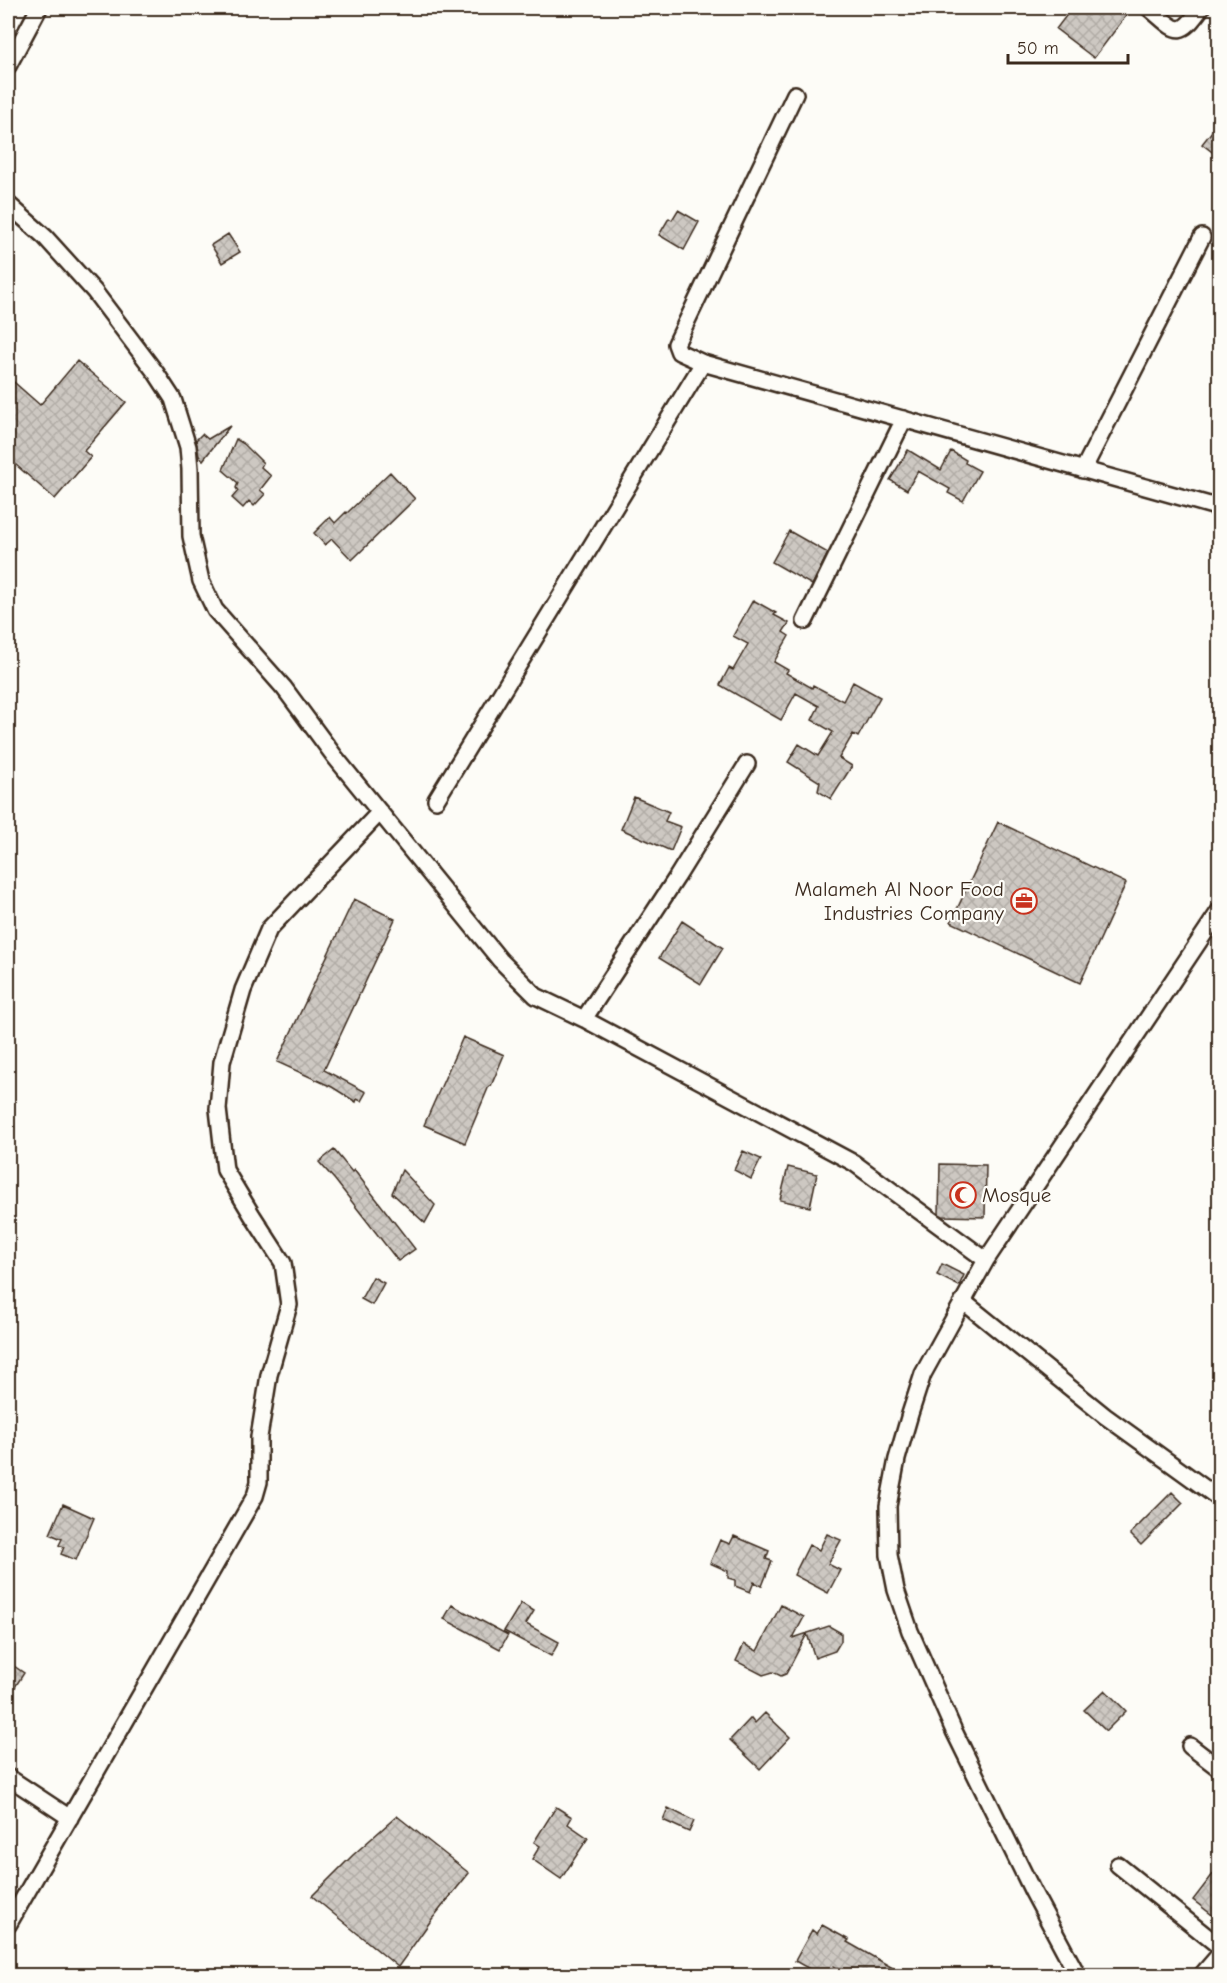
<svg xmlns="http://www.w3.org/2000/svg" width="1227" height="1983" font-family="'Comic Neue',sans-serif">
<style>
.building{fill:url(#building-cross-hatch);stroke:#3b2a1e;stroke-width:1.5}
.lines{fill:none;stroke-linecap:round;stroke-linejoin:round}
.minor-casing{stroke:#3b2a1e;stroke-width:20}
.minor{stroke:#fdfcf7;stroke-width:15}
.labels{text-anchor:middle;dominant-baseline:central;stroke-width:4.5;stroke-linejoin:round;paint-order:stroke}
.poi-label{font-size:21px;fill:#3b2a1e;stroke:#fdfcf7;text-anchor:end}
</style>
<defs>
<pattern id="building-cross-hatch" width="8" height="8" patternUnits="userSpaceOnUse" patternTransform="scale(1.5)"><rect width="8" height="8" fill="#cdc8c2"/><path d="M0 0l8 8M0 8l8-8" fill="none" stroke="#b1aca6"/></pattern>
</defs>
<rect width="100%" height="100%" fill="#fdfcf7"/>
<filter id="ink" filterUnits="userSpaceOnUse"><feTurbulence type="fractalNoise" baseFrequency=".0167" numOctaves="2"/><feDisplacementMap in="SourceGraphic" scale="12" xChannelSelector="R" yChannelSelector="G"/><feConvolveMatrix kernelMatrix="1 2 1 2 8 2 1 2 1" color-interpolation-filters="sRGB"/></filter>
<g filter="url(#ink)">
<path class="building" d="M1072 8H1132L1094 58 1056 29Z
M1220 121V158L1202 144Z
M678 210 699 222 684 250 659 235 669 218 672 220Z
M228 234 240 252 222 263 211 245Z
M77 361 126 402 84 451 91 457 55 499 8 458V377L40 405Z
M230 426 203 460 199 456 196 440 202 434 208 439Z
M236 439 244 444 263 463 261 467 271 476 260 490 265 494 254 506 249 501 243 508 232 498 238 491 236 488 238 483 223 470Z
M908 450 941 470 951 451 966 460 965 463 980 471 963 501 948 493 950 489 918 471 907 490 890 480Z
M390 472 415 499 352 560 332 539 325 545 314 533 330 517 335 523 346 512 347 513Z
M789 531 828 553 812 585 772 562Z
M753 600 776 613 774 615 789 623 783 632 789 636 774 662 788 670 786 673 812 688 813 685 843 701 853 682 880 697 858 737 853 734 839 758 852 766 831 799 818 791 820 782 788 762 799 744 818 756 833 732 812 720 819 706 796 693 781 720 720 685 729 668 733 670 748 644 733 636Z
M634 797 669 812 665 821 681 827 671 851 621 829Z
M998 822 1126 883 1080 983 951 922Z
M354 899 395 919 324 1070 366 1092 361 1101 357 1099 356 1102 332 1087 277 1062Z
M682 921 723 948 701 984 659 958Z
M463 1037 504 1055 491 1086H489L465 1143 424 1125Z
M334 1150 352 1172 354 1170 415 1249 398 1261 335 1180 319 1162Z
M743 1151 761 1159 751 1179 734 1170Z
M940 1164 986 1165 985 1217 943 1216 939 1214Z
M788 1167 817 1174 810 1207 780 1200Z
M402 1170 435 1205 425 1223 392 1193Z
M942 1264 964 1275 959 1286 937 1275Z
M373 1277 384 1283 372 1305 361 1299Z
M1172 1492 1183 1503 1141 1545 1130 1534Z
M63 1504 94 1518 76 1560 61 1554 64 1547 59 1545 62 1539 50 1534Z
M827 1534 841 1540 828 1564 840 1570 828 1593 794 1575 809 1545 819 1550Z
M734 1536 769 1551 766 1559 772 1561 762 1586 754 1582 750 1592 735 1586V1580L728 1578V1571L710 1563 720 1540 730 1544Z
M521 1603 534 1611 526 1624 559 1642 551 1656 504 1631Z
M452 1605 508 1635 500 1649 444 1619Z
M781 1605 804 1617 793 1638 829 1626 841 1633V1641L835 1651 815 1658 807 1634 786 1674 781 1676 773 1672 763 1675 736 1661 744 1644 757 1651Z
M8 1662 24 1673 8 1698Z
M1105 1690 1126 1711 1106 1731 1084 1710Z
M765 1713 790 1737 760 1769 730 1740 751 1718 755 1723Z
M556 1807 572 1817 568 1824 588 1838 561 1879 532 1859 540 1846 534 1842Z
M668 1808 694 1821 689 1832 663 1820Z
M397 1816 469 1873 432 1919 398 1967 312 1896 353 1855Z
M1220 1865V1921L1193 1900Z
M822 1925 849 1940 847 1942 907 1976H852L834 1966 829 1976H822L795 1961 812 1930 817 1934Z"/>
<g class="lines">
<g class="minor-casing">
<path id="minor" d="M1149 8C1176 30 1178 41 1201 8
M8 66 39 8
M795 94 676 344 679 352 703 363 1220 508
M8 204 45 237 94 291 156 373 173 399 188 447 190 469 191 536 201 581 215 610 284 688 335 757 500 960 536 996 584 1019 854 1163 986 1260
M1083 470 1202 237
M805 621 904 419
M436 800 703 363
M584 1019 677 877 747 764
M964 1302 1105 1416 1220 1499
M1190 1746 1220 1769
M8 1777 70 1818
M1118 1865 1220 1947
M8 1925 255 1496 259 1482V1437L269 1375 289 1305 283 1263 252 1215 225 1170 218 1109 222 1062 243 990 269 929 380 812
M1078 1976 1033 1892 954 1731 910 1631 896 1590 889 1555 888 1506 897 1459 910 1414 923 1374 986 1260 1220 910
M1201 1976 1220 1954"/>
</g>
<use href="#minor" class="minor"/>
</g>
</g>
<defs>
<g id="office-ring" transform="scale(1.35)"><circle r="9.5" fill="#fdfcf7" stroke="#c8321e" stroke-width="1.5"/><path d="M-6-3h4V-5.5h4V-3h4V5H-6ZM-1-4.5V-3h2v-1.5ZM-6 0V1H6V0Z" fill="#c8321e"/></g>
<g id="mosque-ring" transform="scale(1.35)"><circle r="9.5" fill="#fdfcf7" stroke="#c8321e" stroke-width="1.5"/><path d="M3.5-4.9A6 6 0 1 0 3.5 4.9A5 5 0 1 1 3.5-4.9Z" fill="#c8321e"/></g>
</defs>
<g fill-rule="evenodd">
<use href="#office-ring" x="1024" y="901"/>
<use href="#mosque-ring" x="963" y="1195"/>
</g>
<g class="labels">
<g class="poi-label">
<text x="1004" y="889">Malameh Al Noor Food<tspan x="1004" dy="24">Industries Company</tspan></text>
<text x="982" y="1195" text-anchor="start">Mosque</text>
</g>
</g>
<rect width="1227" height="1983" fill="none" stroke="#fdfcf7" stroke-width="30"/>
<rect x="15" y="15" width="1197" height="1953" fill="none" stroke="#3b2a1e" stroke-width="2" filter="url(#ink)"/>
<path d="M1008 54v9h120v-9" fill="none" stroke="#3b2a1e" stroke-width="3"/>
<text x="1017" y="54" font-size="18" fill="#3b2a1e" stroke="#fdfcf7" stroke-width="4.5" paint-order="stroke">50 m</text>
</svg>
